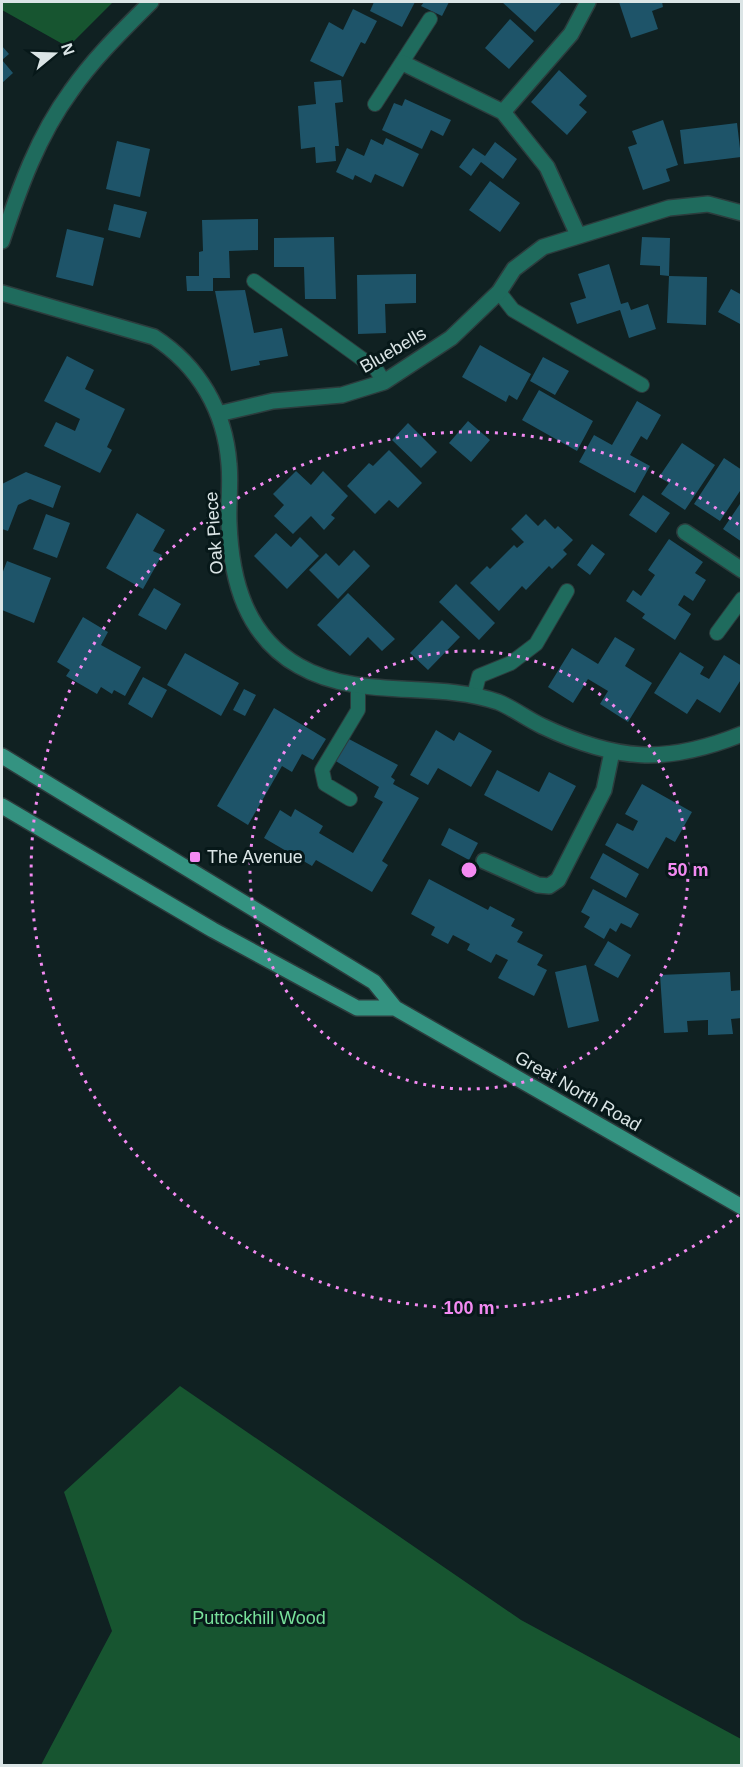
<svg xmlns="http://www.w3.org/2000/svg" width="743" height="1767" font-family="Arial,sans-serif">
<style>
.forest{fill:#175530}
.building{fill:#1e5469}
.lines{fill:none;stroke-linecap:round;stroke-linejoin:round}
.service-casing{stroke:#2c3c3d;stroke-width:16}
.minor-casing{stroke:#2c3c3d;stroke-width:18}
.secondary-casing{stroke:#2c3c3d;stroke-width:18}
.service{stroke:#1f6b5d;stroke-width:14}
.minor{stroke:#1f6b5d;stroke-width:15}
.secondary{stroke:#349381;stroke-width:15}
.ring{fill:none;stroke:#f38af2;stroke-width:3;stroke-dasharray:3 6}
.poi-dot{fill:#f38af2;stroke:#071819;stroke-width:2}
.labels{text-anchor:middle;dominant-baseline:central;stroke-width:6;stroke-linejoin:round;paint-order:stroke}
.street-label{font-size:18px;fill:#dbe5e6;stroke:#071819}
.poi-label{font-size:18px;fill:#dbe5e6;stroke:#071819;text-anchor:start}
.park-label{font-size:18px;fill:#78e19b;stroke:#071819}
.centre{fill:#f38af2;stroke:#071819;stroke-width:3}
.ring-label{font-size:18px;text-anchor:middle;font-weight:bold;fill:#f38af2;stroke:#071819;stroke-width:6;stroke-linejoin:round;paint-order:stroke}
</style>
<rect width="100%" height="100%" fill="#102122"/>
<path class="forest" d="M2 2H113L68 47 2 10Z
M180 1386 521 1620 741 1739V1765H41L112 1631 64 1492Z"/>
<path class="building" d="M374 2H415L402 27 370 11Z
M424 2H449L442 16 421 6Z
M502 2H560L561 3 535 32Z
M619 2H662L663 7 652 11 658 29 631 38Z
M353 9 377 21 365 44 361 42 343 77 310 61 329 22 343 30Z
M510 19 534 41 509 69 485 48Z
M2 46 9 54 2 60 13 73 2 83Z
M559 70 587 96 579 105 587 112 567 135 531 102Z
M341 80 343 102 335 103 339 146H335L336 161 316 163 315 147 301 149 298 106 316 104 314 82Z
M405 99 451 120 443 136 431 130 422 149 382 130 394 103 402 106Z
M663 120 678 165 666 169 670 181 643 190 628 147 637 144 632 131Z
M737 123 741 157 684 164 680 130Z
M386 138 419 154 403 187 375 174 371 183 355 175 353 180 336 172 347 148 364 156 371 139 383 145Z
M117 141 150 149 140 197 106 189Z
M495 142 517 159 503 179 481 162 471 176 459 167 473 148 485 156Z
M490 181 520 203 500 232 469 210Z
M114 204 147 212 140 238 108 230Z
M258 219V250L229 251 230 278H213V291H187L186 276H199V252L203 251 202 220Z
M67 229 104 238 93 286 56 277Z
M334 237 336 299H305L304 267H274V238Z
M642 237 670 238 669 276 660 275V266L640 265Z
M609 264 621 304 628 302 631 310 648 304 656 329 629 338 620 310 577 324 570 303 586 298 578 274Z
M416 274V303L385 304 386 333 358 334 357 275Z
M669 276 707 277 706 325 667 323Z
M731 289 742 295V325L718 312Z
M245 290 254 333 282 328 288 356 259 361 260 365 231 371 215 291Z
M480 345 531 374 517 400 509 395 506 402 462 377Z
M67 356 94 370 85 389 125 409 107 447 112 450 100 473 44 446 56 422 75 431 80 419 44 401Z
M543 357 569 371 555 395 530 381Z
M539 390 593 421 577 451 522 420Z
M637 401 661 415 647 440 641 436 630 455 650 466 635 493 579 462 594 435 612 445Z
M468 421 490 440 471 462 449 443Z
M408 423 437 452 421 468 392 440Z
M682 443 715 465 685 510 661 494 669 483 659 477Z
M389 450 422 483 398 508 389 500 375 514 347 486 369 463 373 466Z
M724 458 742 470V488L720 521 694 504Z
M296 471 311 485 323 471 348 496 331 515 335 518 324 530 311 516 293 534 274 516 284 505 273 494Z
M26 472 61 486 53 508 30 499 18 505 8 531 2 529V484Z
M643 495 670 513 656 533 629 515Z
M742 501V542L723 529Z
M137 513 165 530 153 551 162 555 143 589 106 568Z
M46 514 70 523 57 558 33 549Z
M526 514 538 526 545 519 555 529 558 526 573 540 563 550 567 554 552 569 549 566 526 590 522 586 499 611 470 583 487 566 490 569 514 545 517 548 524 542 511 529Z
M276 533 291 547 300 537 319 556 287 589 254 556Z
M669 539 703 562 695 573 706 580 693 601 684 595 678 605 691 614 675 640 642 618 645 614 626 601 633 590 641 596 655 575 648 570Z
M592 544 605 554 590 575 577 565Z
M354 550 370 566 338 599 309 570 326 553 339 566Z
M7 561 51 578 34 623 2 610V574Z
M456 584 495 623 479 640 439 602Z
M154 588 181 604 166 630 138 615Z
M348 593 395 639 382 651 368 637 350 656 317 625Z
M83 617 108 632 101 645 141 667 125 696 114 690 112 694 101 687 97 694 66 676 70 670 57 662Z
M442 620 460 637 428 670 410 653Z
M615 637 635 649 625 666 652 683 628 722 600 704 608 691 588 679 573 703 548 687 572 648 598 664Z
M680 652 704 667 700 674 709 679 724 655 742 666V678L720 713 697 699 687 714 654 693Z
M185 653 239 683 221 716 167 685Z
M143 677 167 690 152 718 128 704Z
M244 689 256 695 245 716 233 710Z
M274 708 326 739 313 760 302 754 292 772 282 766 248 825 217 806Z
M436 730 454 741 459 732 492 751 471 787 438 768 428 785 410 775Z
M347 738 398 765 391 777 395 780 393 784 419 798 382 861 388 865 372 892 316 860 312 866 264 838 280 810 291 817 295 809 323 826 319 833 353 853 383 802 374 797 379 787 334 760Z
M497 770 539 792 549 772 576 786 552 831 484 795Z
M642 784 692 812 675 842 666 837 648 869 605 845 617 823 633 831 638 821 625 814Z
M449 828 478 843 469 860 441 845Z
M603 853 639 874 626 898 590 878Z
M429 879 488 910 490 906 515 919 511 926 523 932 517 942 543 955 537 965 547 970 534 996 498 978 508 960 496 954 491 963 467 950 470 944 453 935 448 944 431 935 435 927 411 914Z
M593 889 639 914 631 928 621 923 616 932 610 928 604 939 584 927 590 917 581 912Z
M608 941 631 955 618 978 594 965Z
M586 965 599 1021 568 1028 555 972Z
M730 972 731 991 742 990V1018L731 1019 733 1034 708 1035V1020L687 1021 688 1032 664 1033 660 975Z"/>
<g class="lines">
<g class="service-casing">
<path id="service" d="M375 104 430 19
M254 281 376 369 384 382
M499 292 513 310 642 385
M717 633 742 599
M474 695 479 676 511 663 536 644 567 591
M350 799 325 784 322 770 358 710V686"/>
</g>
<g class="minor-casing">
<path id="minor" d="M403 63 503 112 547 167 578 235
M503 112 571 34 588 2
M2 241C19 189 38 136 71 91 94 58 123 30 151 2
M2 293 154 337C199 366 225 411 229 464 231 484 228 504 229 523 231 581 246 636 299 666 360 701 434 680 498 702 513 708 527 719 542 726 616 761 665 765 742 734
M218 414 273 401 342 395 384 382 451 338 499 292 514 269 543 247 669 208 708 204 742 213
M685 532 742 570
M484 861 538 885 549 886 558 880 604 790 612 752"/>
</g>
<g class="secondary-casing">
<path id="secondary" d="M2 756 374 982 395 1008 742 1207
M2 806 213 930 357 1008H395"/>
</g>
<use href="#service" class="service"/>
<use href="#minor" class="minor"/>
<use href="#secondary" class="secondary"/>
</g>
<g class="ring">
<circle cx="469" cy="870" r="219"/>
<path d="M739 1215A438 438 0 1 1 739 525"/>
</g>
<rect class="poi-dot" x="189" y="851" width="12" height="12" rx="3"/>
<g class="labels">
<g class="street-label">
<text transform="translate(393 350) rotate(-30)">Bluebells</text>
<text transform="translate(214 533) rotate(-94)">Oak Piece</text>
<text transform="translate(578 1091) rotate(30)">Great North Road</text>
</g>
<g class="poi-label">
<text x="207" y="857">The Avenue</text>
</g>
<g class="park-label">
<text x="259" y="1618">Puttockhill Wood</text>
</g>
</g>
<circle cx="469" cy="870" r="9" class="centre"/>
<g class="ring-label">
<text x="688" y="876">50 m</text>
<text x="469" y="1314">100 m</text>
</g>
<rect width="743" height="1767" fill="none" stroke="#dbe5e6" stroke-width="6"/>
<g transform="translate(54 54) rotate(71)" stroke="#071819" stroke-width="4.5" paint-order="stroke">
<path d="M0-4.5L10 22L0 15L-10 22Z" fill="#dbe5e6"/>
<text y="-9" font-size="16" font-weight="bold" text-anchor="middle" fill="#dbe5e6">N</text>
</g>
</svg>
